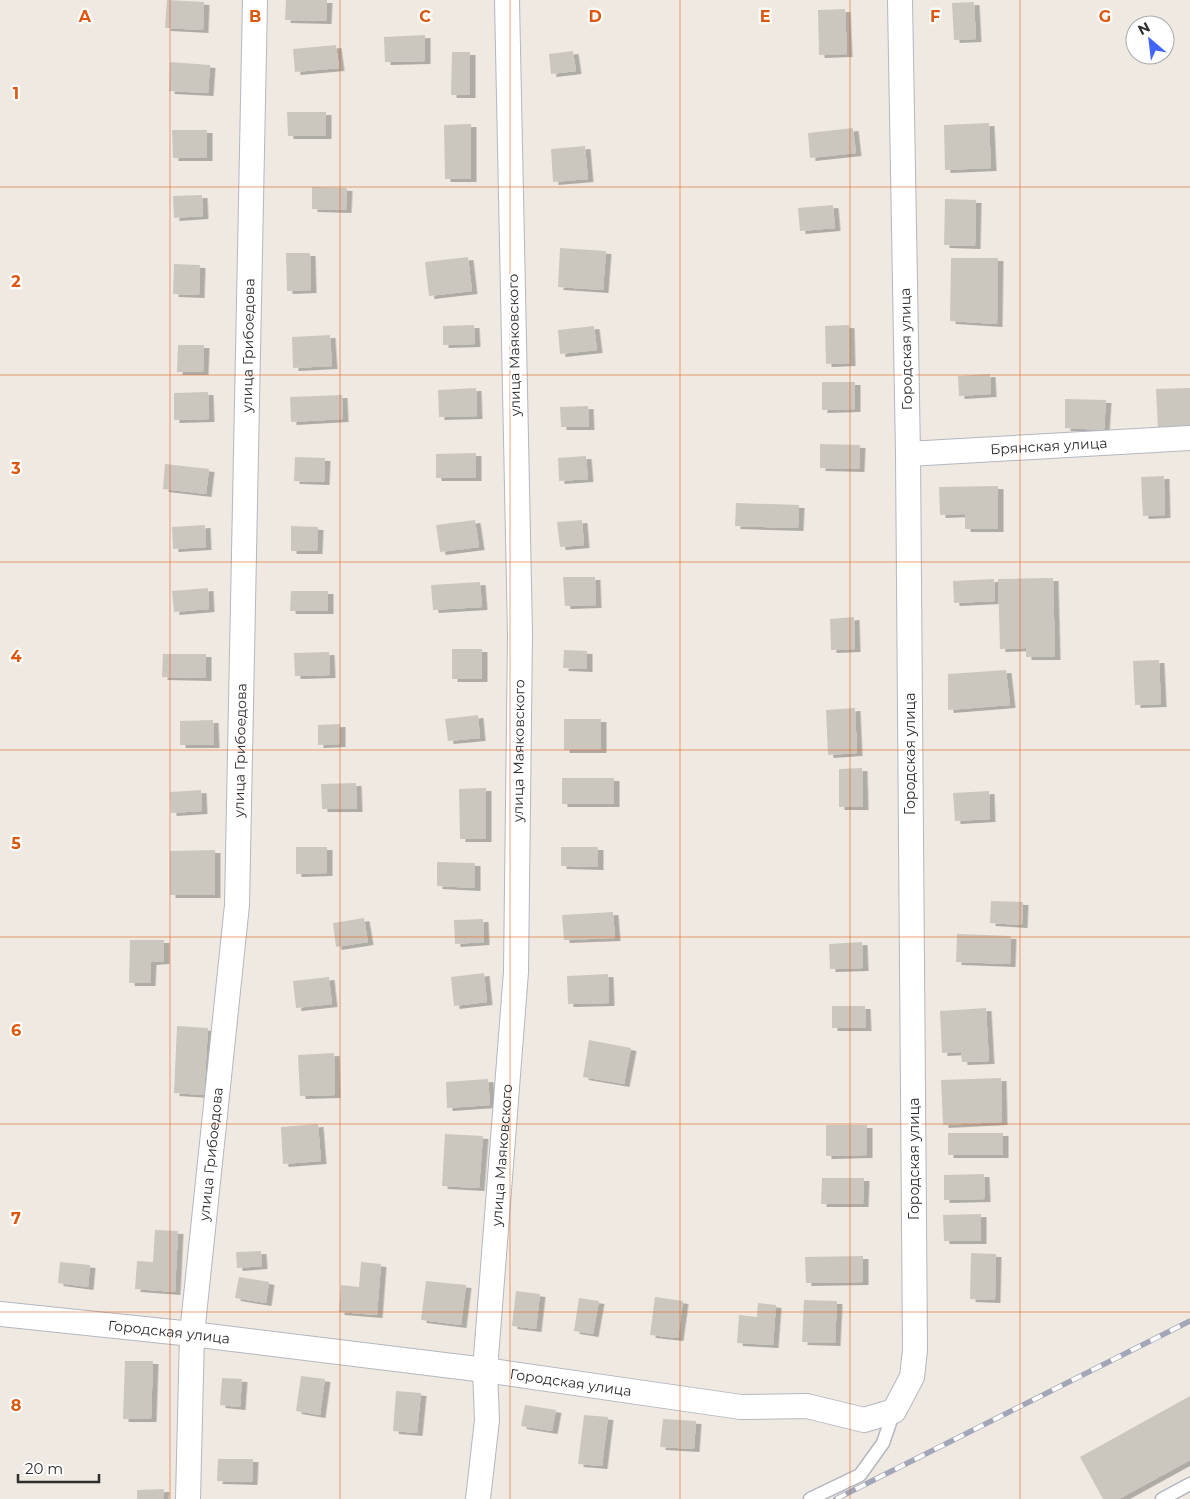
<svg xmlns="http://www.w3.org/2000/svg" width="1190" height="1499" font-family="Montserrat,sans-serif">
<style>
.building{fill:#cbc7bf;filter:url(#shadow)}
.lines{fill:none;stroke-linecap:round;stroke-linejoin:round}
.lane-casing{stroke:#b4b7c1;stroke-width:15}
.street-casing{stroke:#b4b7c1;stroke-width:26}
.lane{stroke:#fff;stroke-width:12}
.street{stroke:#fff;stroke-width:24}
.rail-casing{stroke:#a3a6b8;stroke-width:5.5}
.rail{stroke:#fff;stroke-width:4;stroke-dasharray:11;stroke-linecap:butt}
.grid{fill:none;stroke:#df570e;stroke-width:1;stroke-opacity:0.55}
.labels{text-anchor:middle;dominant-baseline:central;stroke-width:4.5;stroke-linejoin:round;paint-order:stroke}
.street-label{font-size:14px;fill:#2e2e2e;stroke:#fff}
.grid-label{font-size:16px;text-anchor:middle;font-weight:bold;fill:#df570e;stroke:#fff;stroke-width:4.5;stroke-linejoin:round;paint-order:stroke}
</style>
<defs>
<filter id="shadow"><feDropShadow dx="5.5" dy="3" stdDeviation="0" flood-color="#0004"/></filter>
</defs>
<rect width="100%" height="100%" fill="#efe9e1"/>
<path class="building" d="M167 0 204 2 203 30 165 28Z
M286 0H327L326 21 285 20Z
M974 2 976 39 954 40 952 3Z
M845 9 847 54 819 55 818 10Z
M425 35V61L385 62 384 37Z
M336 45 339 68 295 72 293 49Z
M573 51 576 71 551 74 549 54Z
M452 52H470V95H451Z
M170 62 210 65 208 93 169 91Z
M287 112H326V136H288Z
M989 123 991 168 945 170 944 125Z
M471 124V179H445L444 125Z
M853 128 856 153 810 158 808 133Z
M172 130H207V158H173Z
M585 146 588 179 553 182 551 149Z
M312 187 347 188 346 210 312 209Z
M202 195 203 216 174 218 173 196Z
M945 199 976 200 975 246 944 245Z
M833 205 835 228 800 231 798 208Z
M560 248 606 251 603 290 558 287Z
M286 253H310L311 290 287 291Z
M468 257 472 291 429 296 425 262Z
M951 258H998L997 324 950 321Z
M174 264 200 265 199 295 173 294Z
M474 325 475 344 443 345V326Z
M849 325 850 363 826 364 825 326Z
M594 326 597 350 560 354 558 330Z
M330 335 332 366 293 368 292 337Z
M178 345H204L203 372H177Z
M990 374 991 394 959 396 958 376Z
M822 382H855V409L822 410Z
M476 388 477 416 439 417 438 390Z
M1190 388V430L1158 431 1156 389Z
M208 392 209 419 174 420V393Z
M342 395 343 419 291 422 290 397Z
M1065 399 1106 400 1104 430 1065 428Z
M588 406 589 427H561L560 407Z
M820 444 860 445 859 469 820 468Z
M476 453V478H436V454Z
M586 456 588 479 559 481 558 458Z
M295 457 325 458 324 482 294 481Z
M165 464 209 469 206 494 163 489Z
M1164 476 1165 515 1143 516 1141 477Z
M998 486V529H965V514L940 515 939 487Z
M736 503 799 505 798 528 735 526Z
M475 520 479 547 440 552 436 525Z
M582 520 584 545 560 547 557 522Z
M205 525 206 547 173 549 172 527Z
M291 526 318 527 317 551H291Z
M563 577H595L596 605 565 606Z
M1053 578 1055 657H1026V648L1000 649 998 579Z
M994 579 995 601 954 603 953 581Z
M480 582 482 607 433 610 431 585Z
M208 588 209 609 174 612 172 591Z
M291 591H328V611H290Z
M854 617 855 649 831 650 830 619Z
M452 649H482V679H452Z
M564 650 587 651V669L563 668Z
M329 652 330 675 295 676 294 653Z
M163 654H206V678L162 677Z
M1159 660 1161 704 1135 705 1133 661Z
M1006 670 1010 705 948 710V674Z
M855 708 857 753 828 755 826 710Z
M478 715 480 738 448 741 445 719Z
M564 719H601V750H564Z
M213 720 214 745H180V721Z
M340 724V744L318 745V725Z
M862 768 863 807H839V769Z
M562 778H614V804H562Z
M356 783 357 809H322L321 784Z
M486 788V839H460L459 789Z
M201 790 202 811 171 813 170 792Z
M989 791 990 819 955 821 953 793Z
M296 847H327V873L296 874Z
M561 847H598V867L561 866Z
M215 850V895H170V851Z
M437 862 475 863V888L437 886Z
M991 901 1023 902 1022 925 990 923Z
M613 912 615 938 564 940 562 915Z
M364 918 368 942 336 947 333 923Z
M483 919 484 942 455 944 454 920Z
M957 934 1011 936 1010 964 956 962Z
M130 940H164V961L151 962 150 983H129Z
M862 942 863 968 830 969 829 944Z
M484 973 487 1002 454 1006 451 977Z
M608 974 609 1003 568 1004 567 976Z
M329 977 332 1004 296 1008 293 981Z
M832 1006H865L866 1028H832Z
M986 1008 989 1061 962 1062 961 1052 942 1053 940 1011Z
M177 1026 208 1028 204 1095 174 1093Z
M589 1040 631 1048 624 1084 583 1077Z
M334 1053 335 1095 300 1096 298 1055Z
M1001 1078 1002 1122 943 1125 941 1080Z
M488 1079 490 1105 447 1108 446 1082Z
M318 1124 321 1161 283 1164 281 1127Z
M826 1125H867V1155L826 1156Z
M948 1133H1003V1155H948Z
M445 1134 483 1136 479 1188 442 1186Z
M984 1174 985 1199 944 1200V1175Z
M822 1178H864L863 1204H821Z
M981 1214V1241H944L943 1215Z
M155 1230 178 1231 175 1292 135 1289 137 1261 153 1262Z
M261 1251 262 1266 237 1268 236 1252Z
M971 1253 996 1254 995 1300 970 1299Z
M863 1256V1282L806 1283 805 1257Z
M60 1262 90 1265 88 1287 58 1283Z
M361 1262 381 1264 377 1315 339 1312 341 1285 359 1287Z
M239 1277 269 1282 266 1303 235 1298Z
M426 1281 466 1285 461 1325 421 1320Z
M516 1291 540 1294 536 1329 512 1326Z
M655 1297 683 1301 678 1338 650 1335Z
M579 1298 599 1301 593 1334 574 1331Z
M804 1300 837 1301 835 1343 802 1342Z
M758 1303 776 1305 773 1345 737 1343 739 1315 757 1317Z
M125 1361H153L151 1419H123Z
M301 1376 325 1379 320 1415 296 1411Z
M222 1378 242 1379 240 1407 220 1405Z
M396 1391 421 1393 417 1433 393 1431Z
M1190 1396V1460L1119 1499H1103L1080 1457Z
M525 1405 556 1410 552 1431 521 1426Z
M584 1415 608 1417 602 1466 578 1464Z
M663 1419 696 1421 694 1449 660 1447Z
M218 1459H253L252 1482 217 1481Z
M164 1489 163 1499H137V1490Z"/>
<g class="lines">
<g class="lane-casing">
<path id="lane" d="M810 1499 860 1475 883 1443 894 1411
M1162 1499 1190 1484"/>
</g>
<g class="street-casing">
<g id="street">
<path id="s1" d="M908 454 1190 438"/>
<path id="s2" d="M0 1314 192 1334 485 1370 741 1407 807 1406 864 1420 894 1411 912 1377 915 1350 908 454 900 0"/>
<path id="s3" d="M188 1499 192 1334 237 905 255 0"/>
<path id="s4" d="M478 1499 487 1420 485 1370 516 972 520 634 507 0"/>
</g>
</g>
<use href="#lane" class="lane"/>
<use href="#street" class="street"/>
<g class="rail-casing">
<path id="rail" d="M836 1499 1190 1321"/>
</g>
<use href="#rail" class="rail"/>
</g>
<path class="grid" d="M170 0V1499M340 0V1499M510 0V1499M680 0V1499M850 0V1499M1020 0V1499M0 187H1190M0 375H1190M0 562H1190M0 750H1190M0 937H1190M0 1124H1190M0 1312H1190"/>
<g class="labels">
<g class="street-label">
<text transform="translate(514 345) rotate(-91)">улица Маяковского</text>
<text stroke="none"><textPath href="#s3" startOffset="1156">улица Грибоедова</textPath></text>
<text transform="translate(906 349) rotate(-91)">Городская улица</text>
<text stroke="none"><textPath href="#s1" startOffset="141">Брянская улица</textPath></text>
<text stroke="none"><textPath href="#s4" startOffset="750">улица Маяковского</textPath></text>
<text stroke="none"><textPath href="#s3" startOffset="751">улица Грибоедова</textPath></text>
<text transform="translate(910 754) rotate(-90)">Городская улица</text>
<text stroke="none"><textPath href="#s3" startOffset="346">улица Грибоедова</textPath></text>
<text stroke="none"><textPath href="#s4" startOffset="345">улица Маяковского</textPath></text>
<text transform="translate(914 1159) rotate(-90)">Городская улица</text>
<text stroke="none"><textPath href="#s2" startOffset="170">Городская улица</textPath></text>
<text stroke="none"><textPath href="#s2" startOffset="575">Городская улица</textPath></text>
</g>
</g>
<g class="grid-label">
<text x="85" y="22">A</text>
<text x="255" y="22">B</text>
<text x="425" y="22">C</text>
<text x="595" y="22">D</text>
<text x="765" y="22">E</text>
<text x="935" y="22">F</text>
<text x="1105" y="22">G</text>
<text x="16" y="99">1</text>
<text x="16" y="287">2</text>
<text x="16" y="474">3</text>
<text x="16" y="662">4</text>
<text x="16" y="849">5</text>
<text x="16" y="1036">6</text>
<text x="16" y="1224">7</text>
<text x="16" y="1411">8</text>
</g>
<g transform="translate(1150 40) rotate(332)"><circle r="24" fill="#ffffff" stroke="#ababab"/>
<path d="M0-4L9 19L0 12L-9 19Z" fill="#4264fb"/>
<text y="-8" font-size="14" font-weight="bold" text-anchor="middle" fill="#2e2e2e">N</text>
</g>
<path d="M18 1474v8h81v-8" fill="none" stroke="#2e2e2e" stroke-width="2.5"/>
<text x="25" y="1474" font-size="15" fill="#2e2e2e" stroke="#ffffff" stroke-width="4" paint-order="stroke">20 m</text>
</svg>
